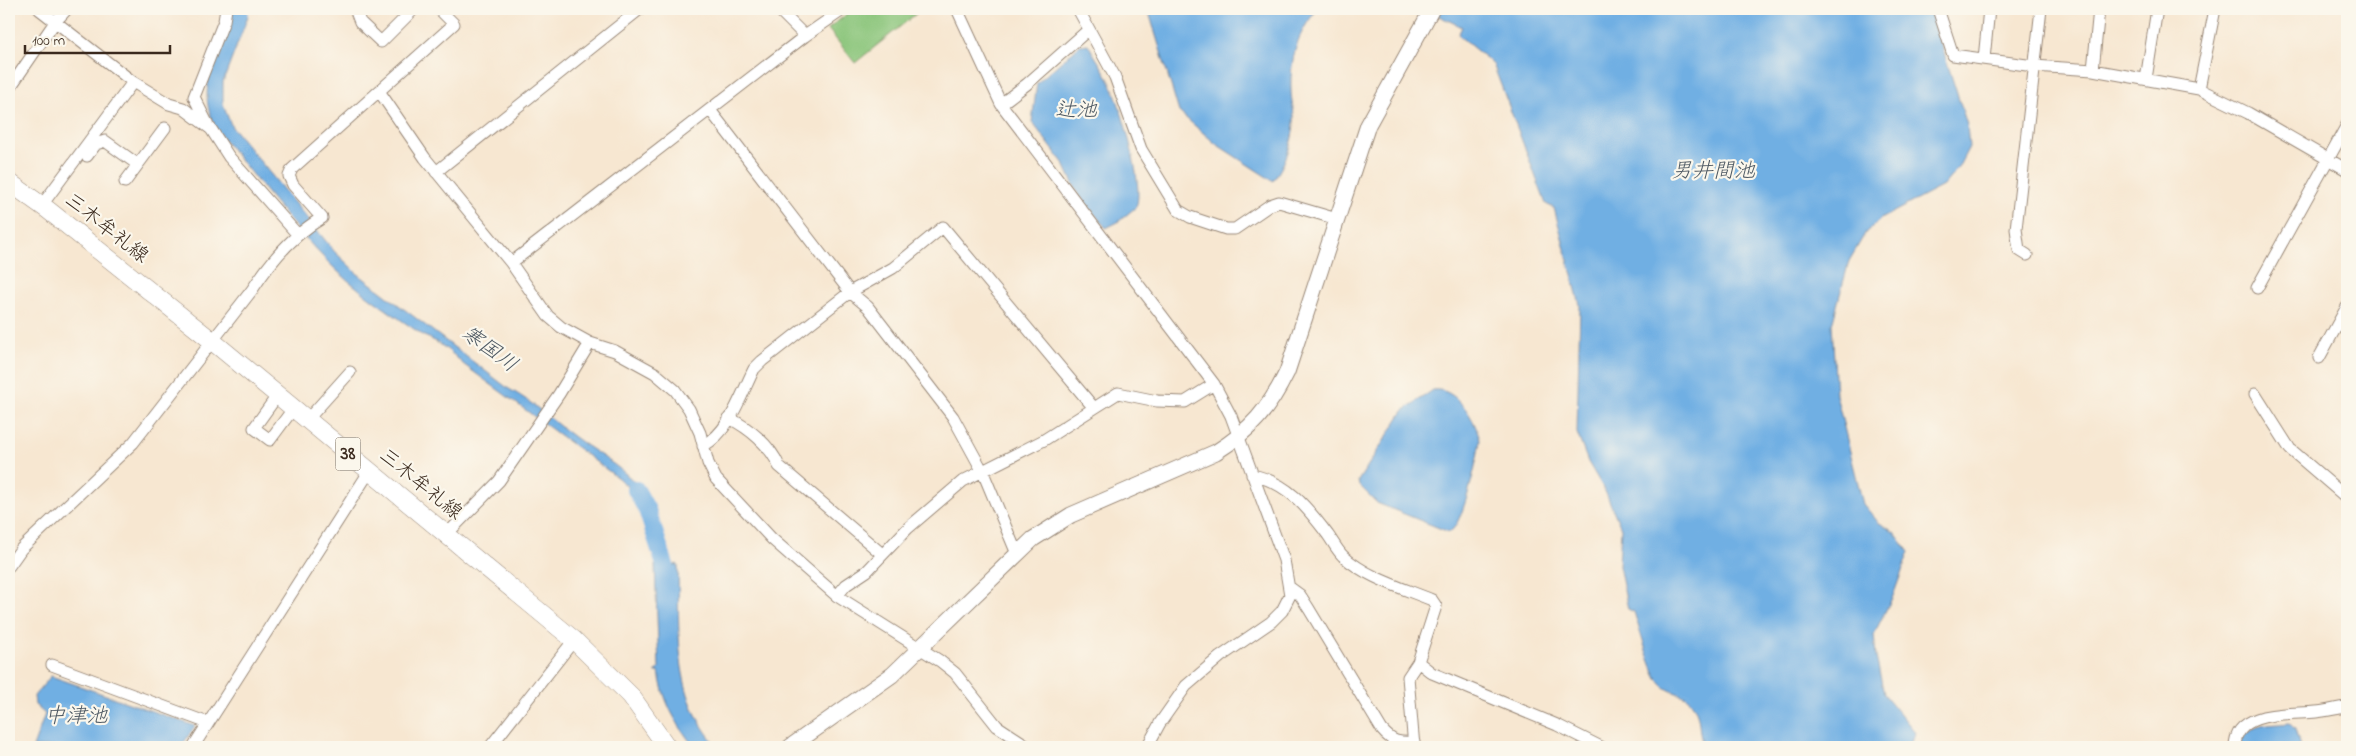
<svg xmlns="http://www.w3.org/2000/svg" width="2356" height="756" font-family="'Indie Flower','Klee One',sans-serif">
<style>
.green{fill:#8ac57a;stroke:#62784c}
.water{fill:#70afe3;stroke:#566c80}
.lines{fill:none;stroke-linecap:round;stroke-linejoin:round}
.river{stroke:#70afe3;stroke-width:18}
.street-casing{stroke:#998878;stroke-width:13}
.secondary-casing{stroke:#998878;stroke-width:17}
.primary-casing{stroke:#998878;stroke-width:19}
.street{stroke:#fff;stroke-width:11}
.secondary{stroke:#fff;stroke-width:15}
.primary{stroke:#fff;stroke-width:18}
.labels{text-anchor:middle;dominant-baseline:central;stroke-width:4.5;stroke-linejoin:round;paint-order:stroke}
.shield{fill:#fbf7ec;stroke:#75685c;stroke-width:1}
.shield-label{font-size:19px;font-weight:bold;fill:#3b2a1e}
.street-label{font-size:20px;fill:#3b2a1e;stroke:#fbf7ec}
.water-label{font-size:21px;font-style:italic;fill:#4e5963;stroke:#fbf7ec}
</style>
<rect width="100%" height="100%" fill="#fbf7ec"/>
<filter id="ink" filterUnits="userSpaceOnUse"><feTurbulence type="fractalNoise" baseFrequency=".02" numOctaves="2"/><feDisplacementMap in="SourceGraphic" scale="10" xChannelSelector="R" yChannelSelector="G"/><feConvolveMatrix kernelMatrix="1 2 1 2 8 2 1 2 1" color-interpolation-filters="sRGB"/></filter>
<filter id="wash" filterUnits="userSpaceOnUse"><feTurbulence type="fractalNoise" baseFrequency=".0096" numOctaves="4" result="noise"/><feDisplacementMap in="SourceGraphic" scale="20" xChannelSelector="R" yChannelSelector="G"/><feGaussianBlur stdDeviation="1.12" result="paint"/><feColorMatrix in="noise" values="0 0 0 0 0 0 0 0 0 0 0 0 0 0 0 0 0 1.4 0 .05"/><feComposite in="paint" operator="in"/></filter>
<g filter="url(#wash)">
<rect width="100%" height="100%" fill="#f7e7d1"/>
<path class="green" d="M853 9H922L855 63 828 29Z"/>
<path class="water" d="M1148 9H1318C1297 32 1290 59 1291 90 1291 101 1295 113 1294 124 1292 145 1285 164 1273 181L1216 144 1179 112Z
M1431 9H1930L1967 125 1969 147 1958 168 1943 186 1882 218 1866 232 1849 261 1832 324 1836 395 1863 504 1878 522 1895 533 1909 552 1893 596 1874 634 1876 657 1884 694 1915 732 1909 747H1705C1696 734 1703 720 1692 703 1687 694 1670 693 1662 685 1652 676 1639 627 1634 612L1628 609 1619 566 1621 528 1605 491 1588 462 1577 433 1580 305 1554 208 1546 204 1493 64 1458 35 1462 27 1439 16Z
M231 12 248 16 223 82V105L232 127 334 251 358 274 509 389C532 401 552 421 574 437 594 452 621 466 638 486 643 492 650 502 647 510L643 508 633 492 618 478 463 364C453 353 438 341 424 336 390 312 354 289 325 259 289 222 257 180 224 140 188 93 219 60 231 12Z
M1088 44C1095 58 1105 70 1111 84 1121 106 1145 187 1136 207L1118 222 1106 228 1078 194 1064 164 1032 122 1037 83 1080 45Z
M1433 390C1457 387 1475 420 1480 439 1479 454 1462 529 1449 532L1377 503 1359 485 1358 481 1403 411Z
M676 564 678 565C680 629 671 696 718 747H694C676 723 663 702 659 672H655L659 669 655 565 662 567 674 566Z
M51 676 195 726 181 747H33L45 714 35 705 34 696Z
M2289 723 2295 729 2300 747H2239C2246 722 2267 726 2289 723Z"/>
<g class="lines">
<path class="river" d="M231 36 240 9
M636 490 647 510 666 568 667 591"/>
</g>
</g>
<g filter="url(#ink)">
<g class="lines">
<g class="street-casing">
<path id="street" d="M39 9 133 82 169 104 183 108 211 129 229 157 298 235
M355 9 360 22 381 42 414 9
M778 9 805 36
M957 9 1001 104 1214 384 1231 416 1284 560 1290 595 1282 611 1271 622 1220 657 1186 686 1160 723 1147 747
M1078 9 1115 77 1141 149 1178 210 1190 217 1226 229H1235L1270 205 1279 202 1337 219
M1938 9 1953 55 2034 66 2093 70 2199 89 2248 113 2347 170
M1984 59 1989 9
M2093 70 2099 9
M2146 79 2157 9
M9 89 55 22 67 9
M2199 89 2215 9
M379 91 425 158 511 263 548 316 561 327 590 343 615 351 655 373 675 390 689 409 700 433 708 463 716 479 772 539 837 596 940 661 955 673 997 726 1029 747
M1001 104 1027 84 1088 30
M710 110 850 292 868 307 953 417 982 470 1017 554
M207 123 194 97 224 21 226 9
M87 156 96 144 105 141 137 164
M436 172 640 9
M125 182 165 128
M42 205 133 82
M2027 255 2019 250 2016 229 2041 9
M511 263 805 36 844 9
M2257 288 2347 125
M2319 358 2347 307
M2255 394 2290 449 2347 498
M277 396 254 428 270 440 293 409
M729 418C749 428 770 445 779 466L882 554
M307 420 350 372
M703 446C729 433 741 395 754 369L762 361 850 292 893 268 943 227 1094 408
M1252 475C1287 482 1307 507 1328 535 1333 542 1337 550 1343 556 1367 578 1403 588 1432 600L1436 606 1418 662 1408 677 1414 747
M447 534 499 481 559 394 590 343
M9 566 21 549 133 443 252 290C270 262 292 235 322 218L293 185 289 176 292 169 454 24 439 9
M1289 587 1300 595 1309 609 1382 730C1392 742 1399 743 1414 742
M837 596 846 585 867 571 908 528 963 481 1044 440 1118 393 1157 401 1185 402 1214 384
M1418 662 1432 673 1557 725 1601 747
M52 665 208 723
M193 747 369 472
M490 747 574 640
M2235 747C2235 709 2291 715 2316 712 2327 711 2337 708 2347 707"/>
</g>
<g class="secondary-casing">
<path id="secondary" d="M790 747 892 675 1033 539 1071 515 1216 452C1251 430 1269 409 1287 372L1368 125 1432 9"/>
</g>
<g class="primary-casing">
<path id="primary" d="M9 182 48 210 211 340 574 640 631 696 667 747"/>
</g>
<use href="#street" class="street"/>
<use href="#secondary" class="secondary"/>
<use href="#primary" class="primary"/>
</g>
</g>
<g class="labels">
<rect class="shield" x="335.5" y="437.5" width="25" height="33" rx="4"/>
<g class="shield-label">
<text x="348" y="454">38</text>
</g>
<g class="street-label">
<text transform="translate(106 229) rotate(38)">三木牟礼線</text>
<text transform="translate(420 485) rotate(39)">三木牟礼線</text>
</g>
<g class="water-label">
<text x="1076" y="111">辻池</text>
<text x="1713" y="172">男井間池</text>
<text transform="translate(489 350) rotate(36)">寒国川</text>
<text x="76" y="717">中津池</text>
</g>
</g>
<rect width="2356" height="756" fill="none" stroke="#fbf7ec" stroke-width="30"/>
<path d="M25 45v8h145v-8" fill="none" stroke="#3b2a1e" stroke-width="2.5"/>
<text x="32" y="45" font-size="15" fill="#3b2a1e" stroke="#fbf7ec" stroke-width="4" paint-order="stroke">100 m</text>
</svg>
